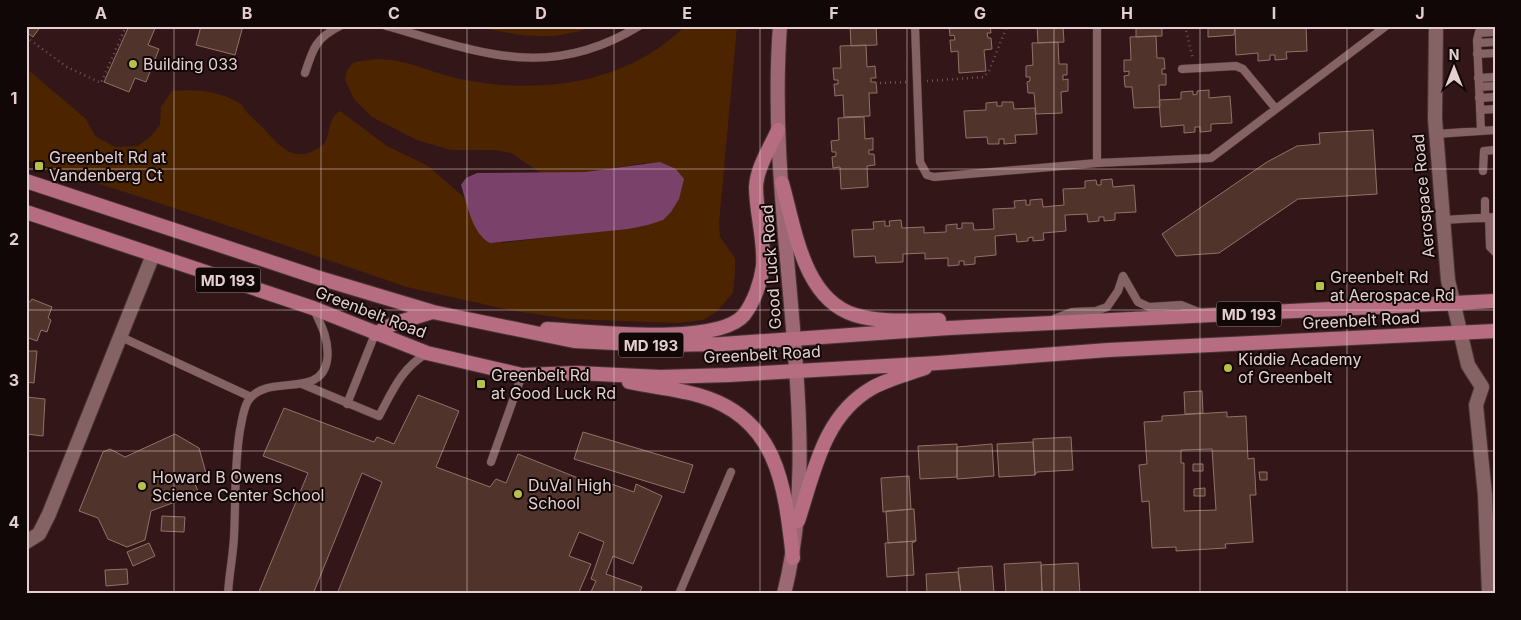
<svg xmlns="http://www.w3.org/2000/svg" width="1521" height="620" font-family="Inter,sans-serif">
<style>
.green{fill:#4d2400}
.water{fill:#7a416a}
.building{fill:#50332a;stroke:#927167;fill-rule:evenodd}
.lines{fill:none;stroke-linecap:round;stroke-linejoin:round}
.service-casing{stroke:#493435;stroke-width:9}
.minor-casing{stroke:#493435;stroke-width:16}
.secondary-casing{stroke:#493435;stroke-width:16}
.primary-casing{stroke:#493435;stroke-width:16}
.path{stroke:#6f5657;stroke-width:2.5;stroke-dasharray:1 4;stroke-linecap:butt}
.service{stroke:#856263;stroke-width:8}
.minor{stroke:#856263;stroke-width:14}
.secondary{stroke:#9d6873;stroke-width:14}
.primary{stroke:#b66d82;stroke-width:14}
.grid{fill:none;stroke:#e3cfcf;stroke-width:1;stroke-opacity:0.55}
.poi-dot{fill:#b6c149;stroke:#120707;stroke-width:2}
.labels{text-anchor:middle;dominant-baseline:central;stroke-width:4;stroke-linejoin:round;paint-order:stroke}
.shield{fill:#120707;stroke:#a49393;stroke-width:1}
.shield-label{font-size:15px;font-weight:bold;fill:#e3cfcf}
.poi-label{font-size:16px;fill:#e3cfcf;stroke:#120707;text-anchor:start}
.street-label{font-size:16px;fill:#e3cfcf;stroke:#120707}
.neatline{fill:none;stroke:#e3cfcf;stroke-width:2}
.grid-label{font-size:16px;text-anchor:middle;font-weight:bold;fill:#e3cfcf}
</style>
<rect width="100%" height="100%" fill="#331718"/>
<path class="green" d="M476 26H596C550 42 523 37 476 26Z
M685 26H737L719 223 720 237 735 258V271L733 293 716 312 703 320 678 323 569 319 515 311 407 287 214 221 26 160V68L86 119 95 136 115 147 138 146 151 136 160 125 161 107 172 91C196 89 220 91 241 104 246 113 255 120 262 127 281 147 295 167 324 144 331 133 328 118 340 111L387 146 428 166 466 199 472 216 502 243 648 225 646 163 585 172 541 173 511 153 495 150H451L417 140 372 117 354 99 345 80 347 70 353 63C395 51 420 70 460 79 538 95 626 85 685 26Z"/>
<path class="water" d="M660 162 676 169 684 179 679 199 671 212 663 220 648 225 628 229 490 243C472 234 467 203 461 185L466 178 477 173 585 172Z"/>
<path class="building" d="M26 26H41L33 37 26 32Z
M129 26H156L148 45 159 49 146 82 135 78 129 92 104 82Z
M201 26H243L235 55 196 45Z
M850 26H876L877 45 851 46Z
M949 26H990L991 33H987L988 38H991L992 49 984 50 986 71 959 73 958 51 951 52 950 40H955L954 35 950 36Z
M1037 26H1063L1064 42 1038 43Z
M1136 26H1162V36L1136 37Z
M1208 26H1235L1234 35 1208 37Z
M1306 26 1307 51 1286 52 1287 59 1275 60V55H1270V60L1258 61V53L1236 55 1235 28Z
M1156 36 1157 58H1164L1165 69H1162V74H1166V85H1159L1160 107 1134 108 1132 87H1125L1124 76 1129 75V71L1124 72V60H1131L1130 37Z
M1058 42 1059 64H1067V75H1063V80L1068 79V91L1061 92 1062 113 1036 114 1034 93H1028L1027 82 1030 81V77H1026V66L1033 65 1032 43Z
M866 45 867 67 875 66 876 78H871V82H876L877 93H869L870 116 844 117 843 95 835 96 834 84H838V80H834L833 68H841L840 46Z
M1209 90V98L1230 96 1232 123 1211 124V131L1200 132V127H1195V132L1184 133V125L1161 127 1159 100 1181 99V92L1193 91V95L1197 94V91Z
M997 102V106H1002V102H1013L1014 109 1035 108 1037 134 1015 135 1016 143 1004 144V139H999V144H988L987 137 966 138 964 111 986 110V103Z
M864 117 865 139 873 138V150H869V154H874L875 165 867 166 868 187 841 189 840 167 833 168 832 157 836 156V152H832L831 141 839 140 838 118Z
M1373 130 1377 194 1298 199 1219 253 1176 256 1162 234 1267 162 1297 146 1320 144 1319 133Z
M1112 179 1113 187 1134 185 1136 212 1115 213V220L1104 221V217H1099V221L1088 222 1087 214 1065 215 1066 231 1043 233 1044 240 1033 241V237L1028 238V241L1017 242 1016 234 995 236 996 255 975 257V264L964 265V261H959V265L948 266V258L925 259V253L903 254V262L876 263 875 256 854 257 852 230 874 229 873 222 885 221V226H890L889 221 901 220 902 228 924 227V233L946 232V225L957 224V229L962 228V223H973L974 230 994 229 993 209 1015 208 1014 201 1026 200V205H1030V200L1042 199 1043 207 1064 205 1063 189 1085 188V181L1096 180 1097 185H1101V180Z
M32 299 52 307 48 318 51 320 47 332 41 330 37 341 26 337V306Z
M26 351H37L34 383 26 382Z
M1202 391 1203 413 1185 414 1184 392Z
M418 395 459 411 436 467 490 487 496 479 506 483 518 454 603 488 606 482 634 492 636 484 662 496 633 564 613 556 606 574 642 587 639 594H590L596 581 591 579 604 542 579 532 569 556 591 564 578 594H337L382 482 362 473 313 594H258L308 473 263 456 284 408 374 442 377 437 394 444Z
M26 397 45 399 43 436 26 434Z
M1227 412V417L1246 416 1248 459 1254 458 1256 495H1250L1253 542 1225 544 1226 548 1176 551V547L1152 548 1149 501 1142 502 1139 465 1147 464 1144 422 1162 421V416ZM1212 449 1216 510 1184 511V463H1181V450Z
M583 432 693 465 684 493 574 459Z
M175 434 199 448 206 473 192 478 199 493 151 511 145 540 127 547 108 539 98 518 79 511 103 452 110 449 125 457Z
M1071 437 1073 470 1037 472 1035 475 1033 439Z
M1033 442 1035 475 999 477 997 444Z
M957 444V477L920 479 918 446Z
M992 444 994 476 957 479V447Z
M1193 464H1203V471H1193Z
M1259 472H1267V480H1260Z
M909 476 911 509 883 512 881 478Z
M1205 488V496H1194V489Z
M914 509 916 541 888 543 886 511Z
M162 516 185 517 184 532 161 531Z
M916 541 912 543 914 575 887 577 885 543Z
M149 543 155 556 133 566 127 552Z
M1041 562 1042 594H1006L1004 564Z
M1078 563 1080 594H1042L1041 565Z
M992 566 994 593 961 594 958 568Z
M127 569 128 584 106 586 105 570Z
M958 572 961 594H927L926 574Z"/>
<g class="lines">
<g class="service-casing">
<path id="service" d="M386 26C480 52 548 82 639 26
M915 26 920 162 927 175 934 177 1097 163 1211 158 1386 26
M1479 33 1495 32
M1477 43 1495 42
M1477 54 1495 53
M1182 69 1236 66 1243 69 1276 109
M305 73C313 48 316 38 340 26
M1478 78 1495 77
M1479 87 1495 86
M1479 98 1495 97
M1480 110 1495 109
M1481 131 1477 40 1479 32 1484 26
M1436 134 1495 130
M1097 163V26
M1483 171 1484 151 1495 150
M1485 201V217
M1489 217 1490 247 1495 252
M1443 220 1495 217
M1123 276 1138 302 1149 307 1181 305 1201 313
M1054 319 1072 312 1096 311 1107 307 1118 291 1123 276
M119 336 251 397
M302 384 379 416C393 390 401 369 427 353
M347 404 375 334
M491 462 522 375
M228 594C229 575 233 556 234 537 236 500 234 466 240 430 242 421 243 409 248 401 267 372 320 400 327 361 330 342 322 326 314 310
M679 594 731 472"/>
</g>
<g class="minor-casing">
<path id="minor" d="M1436 26 1435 119 1448 280 1468 365 1482 387 1476 405 1485 495 1489 594
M26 542 39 534 49 514 153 255"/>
</g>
<g class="secondary-casing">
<path id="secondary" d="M780 26C772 131 786 237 794 341 801 426 805 510 784 594"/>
</g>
<g class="primary-casing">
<path id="primary" d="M26 181 316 277 433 312 574 341 657 345 722 344 949 328 1495 301
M782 183C795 228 803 299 855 315 881 323 912 320 939 320
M26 212 313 308 427 353 522 375 577 373 660 377 729 375 938 363 1108 350 1495 331
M547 329C588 331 717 347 744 315 754 302 761 282 763 266 765 240 756 213 756 187 757 167 770 148 778 130
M375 334 393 324 432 312
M629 382C653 387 678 389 701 396 779 419 785 489 793 558
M798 521C814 473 823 416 872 388 888 379 908 374 925 368"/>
</g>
<path class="path" d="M1185 26 1193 59
M26 37 67 67 101 83 126 26
M927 81 984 77 989 71 1007 26
M880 83 906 82"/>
<use href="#service" class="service"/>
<use href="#minor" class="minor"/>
<use href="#secondary" class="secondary"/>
<use href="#primary" class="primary"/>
</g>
<path class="grid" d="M174 26V594M321 26V594M467 26V594M614 26V594M760 26V594M907 26V594M1054 26V594M1200 26V594M1347 26V594M26 169H1495M26 310H1495M26 451H1495"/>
<g class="poi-dot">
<circle cx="133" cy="64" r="5"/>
<rect x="34" y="161" width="10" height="10" rx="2.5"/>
<rect x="1315" y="281" width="10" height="10" rx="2.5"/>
<circle cx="1228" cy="368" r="5"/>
<rect x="476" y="379" width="10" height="10" rx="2.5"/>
<circle cx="142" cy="486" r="5"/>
<circle cx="518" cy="494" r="5"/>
</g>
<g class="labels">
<g class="shield">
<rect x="195.5" y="267.5" width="65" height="25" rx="4"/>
<rect x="1216.5" y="301.5" width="65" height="25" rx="4"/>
<rect x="618.5" y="332.5" width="65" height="25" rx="4"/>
</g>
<g class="shield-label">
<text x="228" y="280">MD 193</text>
<text x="1249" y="314">MD 193</text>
<text x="651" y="345">MD 193</text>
</g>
<g class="poi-label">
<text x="143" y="64">Building 033</text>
<text x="49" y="157">Greenbelt Rd at<tspan x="49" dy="18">Vandenberg Ct</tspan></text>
<text x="1330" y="277">Greenbelt Rd<tspan x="1330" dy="18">at Aerospace Rd</tspan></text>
<text x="1238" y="359">Kiddie Academy<tspan x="1238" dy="18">of Greenbelt</tspan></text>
<text x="491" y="375">Greenbelt Rd<tspan x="491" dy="18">at Good Luck Rd</tspan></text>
<text x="152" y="477">Howard B Owens<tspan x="152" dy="18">Science Center School</tspan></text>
<text x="528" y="485">DuVal High<tspan x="528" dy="18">School</tspan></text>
</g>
<g class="street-label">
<text transform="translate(1423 196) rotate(-95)">Aerospace Road</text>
<text transform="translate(771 267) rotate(-94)">Good Luck Road</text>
<text transform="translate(371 312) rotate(21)">Greenbelt Road</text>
<text transform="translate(1361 320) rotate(-3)">Greenbelt Road</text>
<text transform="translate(762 354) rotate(-3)">Greenbelt Road</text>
</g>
</g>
<rect width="1521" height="620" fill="none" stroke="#120707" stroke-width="55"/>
<g transform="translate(1454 68)" stroke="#120707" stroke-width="4" paint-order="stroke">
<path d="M0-4L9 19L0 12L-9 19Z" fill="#e3cfcf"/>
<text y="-8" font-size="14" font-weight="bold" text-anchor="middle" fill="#e3cfcf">N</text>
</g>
<rect x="28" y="28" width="1466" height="564" class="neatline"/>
<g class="grid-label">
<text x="101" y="19">A</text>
<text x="247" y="19">B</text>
<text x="394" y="19">C</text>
<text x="541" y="19">D</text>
<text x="687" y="19">E</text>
<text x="834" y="19">F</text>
<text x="980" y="19">G</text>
<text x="1127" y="19">H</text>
<text x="1274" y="19">I</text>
<text x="1420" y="19">J</text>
<text x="14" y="104">1</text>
<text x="14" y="245">2</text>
<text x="14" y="386">3</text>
<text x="14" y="528">4</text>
</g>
</svg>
